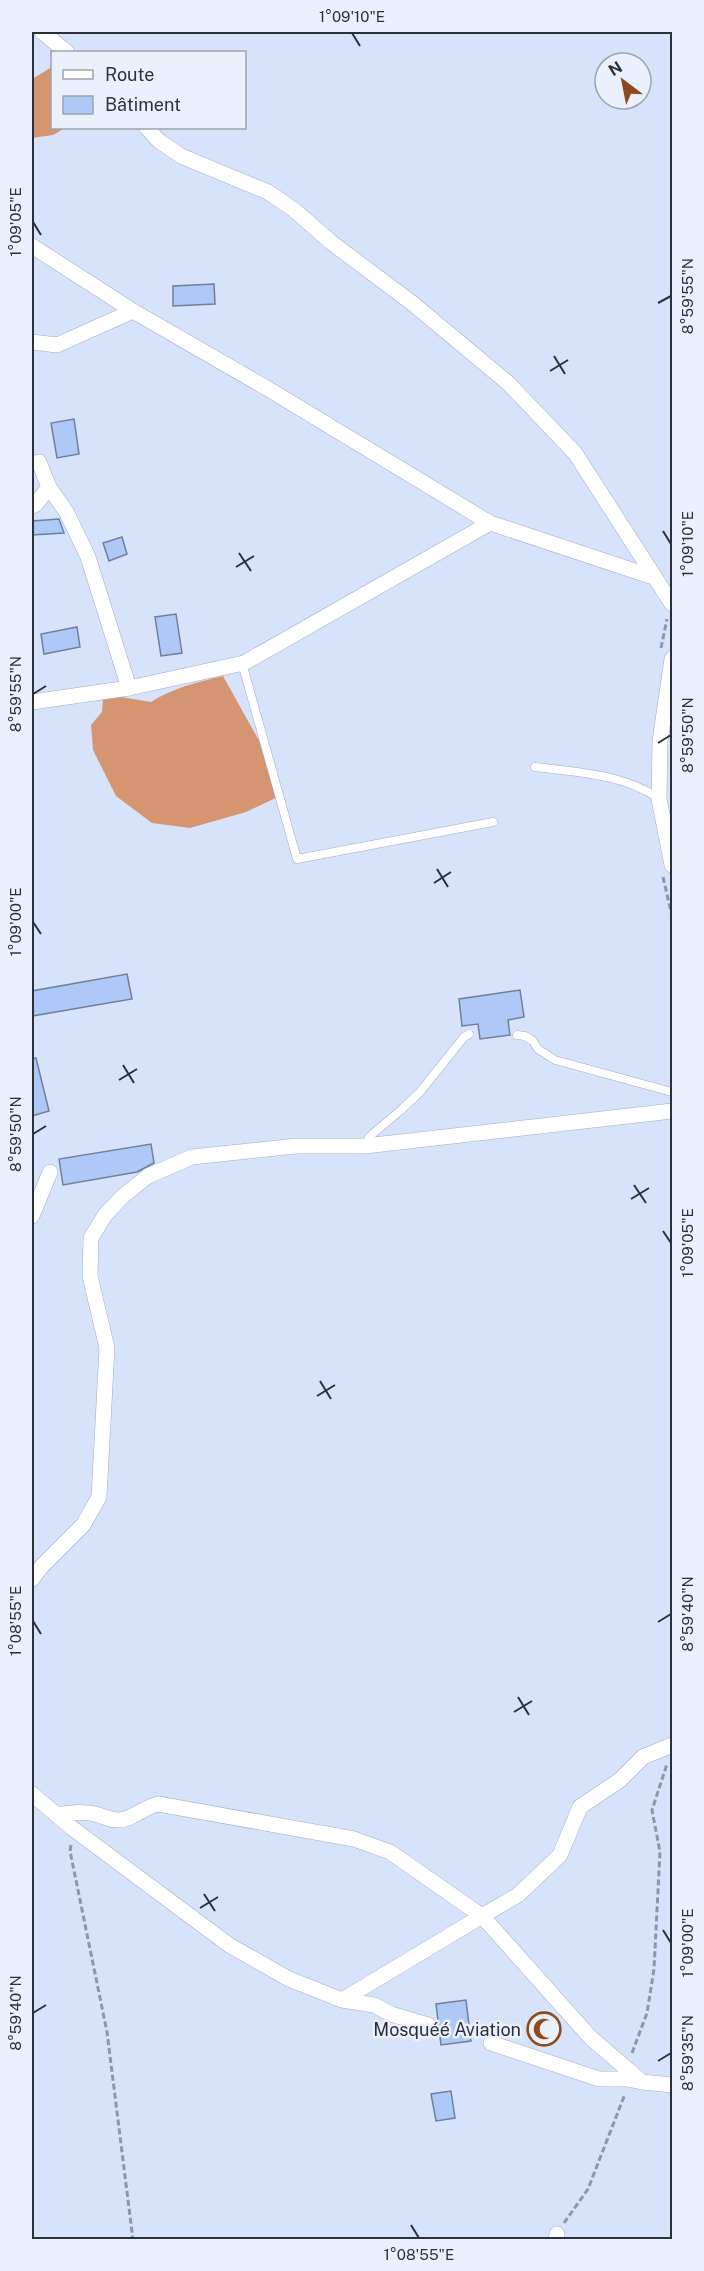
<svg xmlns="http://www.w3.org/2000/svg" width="704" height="2271" font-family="'Public Sans',sans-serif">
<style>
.forest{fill:#d59571}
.building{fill:#aec8f8;stroke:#717f99;stroke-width:1.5}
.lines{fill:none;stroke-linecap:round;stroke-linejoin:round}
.service-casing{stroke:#9eadc8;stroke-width:9}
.minor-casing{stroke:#9eadc8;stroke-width:16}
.path{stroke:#8d97a9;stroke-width:3;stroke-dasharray:6 3;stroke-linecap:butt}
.service{stroke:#fff;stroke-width:8}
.minor{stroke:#fff;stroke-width:15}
.ticks{fill:none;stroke:#2b313c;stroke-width:2}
.labels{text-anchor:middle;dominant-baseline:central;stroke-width:5;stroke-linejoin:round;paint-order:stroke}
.poi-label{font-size:18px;fill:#2b313c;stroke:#eaf0fc;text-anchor:end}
.neatline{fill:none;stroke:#2b313c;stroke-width:2}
.ticks-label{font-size:15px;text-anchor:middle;fill:#2b313c}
</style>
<rect width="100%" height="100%" fill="#d7e3fb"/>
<path class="forest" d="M52 67V128H65L53 135 32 138V79Z
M223 676 271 762 280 796 246 812 190 828 152 823 116 796 93 750 91 725 102 712 103 699 109 695 151 702C173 688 197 682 223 676Z"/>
<path class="building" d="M214 284 215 304 173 306V286Z
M74 419 79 454 57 458 51 423Z
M59 519 64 533 32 535V521Z
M122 537 127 554 109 561 103 543Z
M176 614 182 653 161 656 155 617Z
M77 627 80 647 44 654 41 634Z
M127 974 132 999 32 1016V991Z
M520 990 524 1017 508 1020 510 1035 480 1039 478 1024 462 1026 459 999Z
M36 1058 49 1111 32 1116V1059Z
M151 1144 154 1163 137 1172 63 1185 59 1159Z
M466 2000 471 2041 441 2045 436 2004Z
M451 2091 455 2118 436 2121 431 2094Z"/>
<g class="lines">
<g class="service-casing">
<path id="service" d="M242 663 297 859 493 822
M535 767C576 772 623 774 658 798
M517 1035 525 1036 533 1041 538 1049 555 1060 672 1092
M365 1146 369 1137 401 1110 420 1092 464 1037 469 1034"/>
</g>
<g class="minor-casing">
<path id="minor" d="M42 32 67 52
M147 128 159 141 181 156 268 192 293 209 332 243 412 303 508 383 575 453 672 604
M32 246 133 311 270 390 490 523 653 577
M32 342 57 345 133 311
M39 462 49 487 67 513 88 557 129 688
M32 506 36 504 49 487
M672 659 660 741 659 799 672 865
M32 702 129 688 244 663 490 523
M32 1216 50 1172
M32 1579 42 1566 83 1525 99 1497 107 1348 90 1276 91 1238 105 1215 123 1196 148 1176 192 1157 296 1146H365L672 1111
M32 1794 72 1828 229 1945 289 1979 342 2000 482 1916 590 2037 642 2082 672 2085
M57 1815C71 1813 82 1811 95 1814 103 1816 110 1820 118 1820 132 1820 144 1807 158 1804L354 1839 390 1852 482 1916 518 1895 560 1855 580 1807 620 1780 643 1757 672 1745
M342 2000 374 2005 391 2014 428 2025
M491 2043 599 2079H628L642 2082
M556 2240 557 2234"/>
</g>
<path class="path" d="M661 648 667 619
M663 877 672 916
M71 1845 70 1851 107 2032 133 2240
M632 2053 647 2013 654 1969 660 1852 652 1810 667 1764
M564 2223 588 2189 625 2094"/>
<use href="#service" class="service"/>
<use href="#minor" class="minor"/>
</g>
<path class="ticks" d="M352 33 360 46M33 222 41 235M658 303 671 296M554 356 565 374M550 371 568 360M663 531 671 544M239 553 251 571M236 567 254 556M33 694 46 686M658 743 671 735M437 869 448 887M434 883 451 872M33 922 41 934M123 1065 134 1083M119 1080 137 1069M33 1134 46 1126M634 1185 646 1203M631 1199 649 1188M663 1231 671 1243M320 1381 331 1399M317 1396 335 1385M33 1621 41 1634M658 1622 671 1614M518 1697 529 1715M514 1712 532 1701M204 1894 215 1911M200 1908 218 1897M663 1930 671 1943M33 2013 46 2005M658 2061 671 2053M411 2225 419 2238"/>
<defs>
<g id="mosque-ring" transform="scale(1.725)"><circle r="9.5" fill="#eaf0fc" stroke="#8d4a1c" stroke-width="1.5"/><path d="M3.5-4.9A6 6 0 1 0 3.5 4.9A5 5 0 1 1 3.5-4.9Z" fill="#8d4a1c"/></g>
</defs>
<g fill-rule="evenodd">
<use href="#mosque-ring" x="544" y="2029"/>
</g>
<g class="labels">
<g class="poi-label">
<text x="521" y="2029">Mosquéé Aviation</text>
</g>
</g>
<rect width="704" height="2271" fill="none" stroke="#eaf0fc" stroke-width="66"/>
<rect x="51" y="51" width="195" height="78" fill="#eaf0fc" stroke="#9ea4af" stroke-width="1.5"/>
<rect x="63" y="70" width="30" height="9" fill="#ffffff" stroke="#9ea4af" stroke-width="1.5"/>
<text x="105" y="81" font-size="18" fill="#2b313c">Route</text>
<rect x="63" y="96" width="30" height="18" fill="#aec8f8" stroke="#9ea4af" stroke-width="1.5"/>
<text x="105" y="111" font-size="18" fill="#2b313c">Bâtiment</text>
<g transform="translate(623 81) rotate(328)"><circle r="28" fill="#eaf0fc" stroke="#9ea4af" stroke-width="1.5"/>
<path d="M0-4.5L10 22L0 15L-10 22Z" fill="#8d4a1c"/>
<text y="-9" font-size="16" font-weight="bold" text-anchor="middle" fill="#2b313c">N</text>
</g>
<rect x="33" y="33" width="638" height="2205" class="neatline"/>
<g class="ticks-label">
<text x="352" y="22">1°09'10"E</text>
<text transform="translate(16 222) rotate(-90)" y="5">1°09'05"E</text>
<text transform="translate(688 296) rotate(-90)" y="5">8°59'55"N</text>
<text transform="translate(688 544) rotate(-90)" y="5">1°09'10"E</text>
<text transform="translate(16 694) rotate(-90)" y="5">8°59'55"N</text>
<text transform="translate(688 735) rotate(-90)" y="5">8°59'50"N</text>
<text transform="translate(16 922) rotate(-90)" y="5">1°09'00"E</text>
<text transform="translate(16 1134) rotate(-90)" y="5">8°59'50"N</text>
<text transform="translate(688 1243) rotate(-90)" y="5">1°09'05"E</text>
<text transform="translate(688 1614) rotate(-90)" y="5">8°59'40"N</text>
<text transform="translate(16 1621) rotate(-90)" y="5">1°08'55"E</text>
<text transform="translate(688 1943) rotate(-90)" y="5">1°09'00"E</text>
<text transform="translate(16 2013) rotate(-90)" y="5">8°59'40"N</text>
<text transform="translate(688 2053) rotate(-90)" y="5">8°59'35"N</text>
<text x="419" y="2260">1°08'55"E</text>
</g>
</svg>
